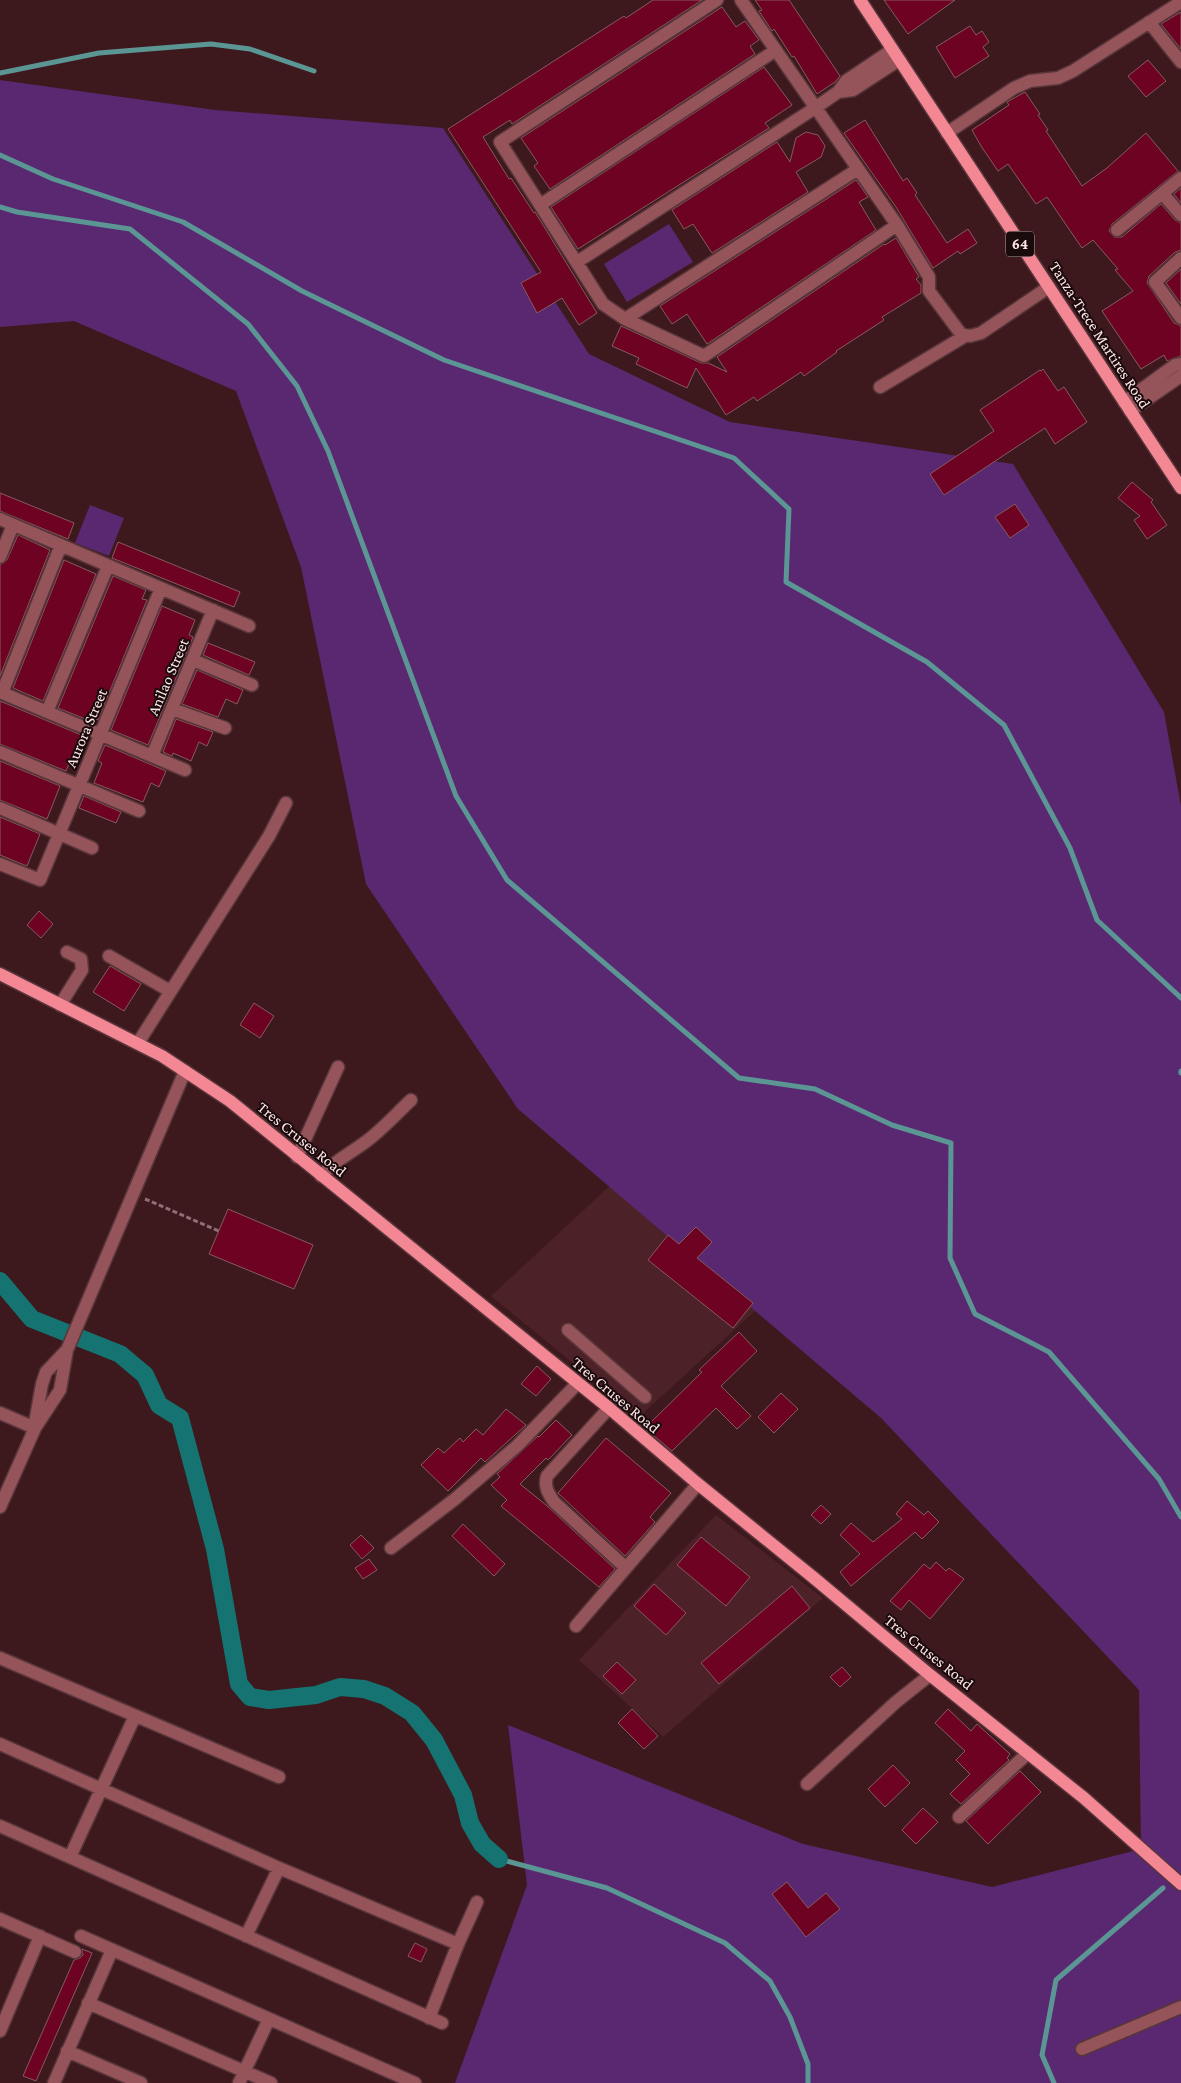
<svg xmlns="http://www.w3.org/2000/svg" width="1181" height="2083" font-family="'Crimson Pro',serif">
<style>
.built{fill:#4c2127}
.green{fill:#592870}
.lines{fill:none;stroke-linecap:round;stroke-linejoin:round}
.stream{stroke:#5b9695;stroke-width:5}
.canal{stroke:#157472;stroke-width:18}
.building{fill:#6e0223;stroke:#855b5e}
.minor-casing{stroke:#58363a;stroke-width:15}
.major-casing{stroke:#58363a;stroke-width:15}
.path{stroke:#8f6f73;stroke-width:3;stroke-dasharray:5 2.5;stroke-linecap:butt}
.minor{stroke:#95535a;stroke-width:12}
.major{stroke:#f48794;stroke-width:12}
.labels{text-anchor:middle;dominant-baseline:central;stroke-width:4;stroke-linejoin:round;paint-order:stroke}
.shield{fill:#190a0b;stroke:#baa3a5;stroke-width:1}
.shield-label{font-size:15px;font-weight:bold;fill:#ffe5e7}
.street-label{font-size:16px;fill:#ffe5e7;stroke:#190a0b}
</style>
<rect width="100%" height="100%" fill="#3d191e"/>
<path class="built" d="M631 1166 780 1288 639 1417 491 1296Z
M716 1515 823 1598 663 1737 579 1660Z"/>
<path class="green" d="M0 80 215 110 443 128 589 354 730 422 1013 464 1164 712 1181 806V2083H455L527 1885 508 1725 803 1844 992 1887 1141 1849 1139 1690 881 1418 518 1109 366 884 301 567 236 391 74 321 0 327Z
M669 224 693 262 627 302 604 264Z
M90 505 124 518 109 556 75 543Z"/>
<g class="lines">
<path class="stream" d="M0 73 99 53 211 44 250 49 314 71
M0 155 53 179 183 222 302 291 444 360 734 458 789 509 786 582 927 662 1004 725 1070 848 1097 920 1181 998
M0 207 17 212 130 229 248 324 297 386 328 451 456 796 507 880 739 1078 815 1089 892 1125 951 1143 950 1258 975 1314 1049 1352 1159 1479 1181 1517
M1181 1071V1073
M499 1859 607 1888 725 1943 770 1981 790 2017 808 2064V2083
M1054 2083 1042 2055 1056 1980 1163 1888"/>
<path class="canal" d="M0 1281 32 1319 120 1354 145 1375 159 1405 180 1418 215 1549 239 1684 250 1697 269 1700 316 1695 340 1687 364 1689 385 1696 412 1713 434 1740 463 1795 470 1823 482 1844 499 1859"/>
</g>
<path class="building" d="M653 0H702L512 124 510 120 483 137 509 179 511 178 534 213 535 212 597 313 579 325 562 298 537 313 521 283 541 272 448 129 624 16 626 18Z
M755 0H789L840 76 835 82 817 94 794 56 792 57 774 29 772 31 759 11 762 10Z
M884 0H955L908 34Z
M722 7 736 27 745 21 759 40 750 46 755 54 550 189 534 166 538 163 521 138Z
M1181 12V49L1161 24Z
M970 26 976 35 982 31 989 42 983 47 989 56 955 78 936 47Z
M1148 60 1166 81 1146 97 1128 76Z
M764 67 792 105 765 123 769 128 578 249 551 207Z
M1025 92 1040 114 1038 115 1048 130 1046 131 1082 186 1107 168 1146 133 1178 171 1112 224 1109 231 1114 237H1122L1161 204 1175 220 1181 223V250L1175 252 1149 276 1147 283 1174 323 1181 326V356L1167 361 1164 355 1141 369 1102 311 1133 291 1115 270 1118 269 1093 240 1082 248 1047 197 1036 204 1008 164 998 171 981 146 972 130 1009 105 1007 102Z
M865 120 903 181 907 178 917 193 915 195 947 243 968 229 977 243 960 254 958 251 933 268 896 207 844 133Z
M806 132 818 135 825 146 821 157 796 172 808 192 712 253 693 224 684 229 672 210 777 142 790 162 796 138Z
M856 180 868 197 859 202 876 230 707 344 687 314 672 324 660 306Z
M1181 188V203L1174 194Z
M896 238 919 277 916 279 921 285V293L882 317 884 320 836 351 837 352 804 376 801 372 757 401 754 397 726 415 696 368 687 388 636 364 639 358 612 346 621 326 701 363H708L727 372 717 357 884 244 885 245Z
M1181 269V304L1166 283Z
M1043 369 1058 391 1064 387 1087 422 1055 444 1045 428 944 495 930 474 994 431 980 410 1040 370 1041 371Z
M1132 482 1153 500 1151 502 1167 525 1147 539 1134 520 1140 516 1118 498Z
M0 493 74 523 68 539 0 511Z
M1015 504 1029 525 1010 538 995 517Z
M18 535 50 550 0 676V565L7 560Z
M118 542 240 592 234 607 112 558Z
M64 560 96 574 43 701 13 688Z
M113 576 146 590 142 599 147 600 98 720 89 716 88 720 58 708Z
M162 606 195 620 189 635 193 637 148 745 111 730Z
M208 643 255 662 249 675 203 655Z
M197 670 243 690 237 704 226 699 218 717 182 704Z
M0 701 81 735 66 771 0 744Z
M176 719 213 732 207 746 199 742 191 761 173 753 172 756 163 752Z
M105 745 166 771 159 787 151 783 143 802 94 783 102 763 98 761Z
M0 761 60 786 47 819 0 800Z
M84 796 121 812 116 823 79 808Z
M0 817 40 834 27 866 0 855Z
M39 911 53 924 41 938 27 925Z
M110 966 141 984 124 1011 93 992Z
M254 1003 274 1016 260 1038 240 1025Z
M228 1209 313 1245 294 1289 209 1254Z
M696 1227 712 1242 697 1258 753 1303 733 1328 648 1260 668 1235 679 1244Z
M739 1332 757 1351 721 1386 751 1416 737 1429 716 1408 672 1451 645 1428 702 1372 699 1370Z
M537 1366 551 1379 536 1396 521 1384Z
M781 1393 798 1409 774 1433 758 1417Z
M506 1409 526 1425 485 1462 481 1458 448 1491 421 1465 438 1448 444 1453 460 1438 463 1442 476 1429 483 1435Z
M556 1420 572 1435 548 1460 546 1458 520 1484 546 1505 615 1569 599 1587 501 1506 507 1500 491 1485 500 1477 497 1474 538 1436 539 1437Z
M606 1438 671 1493 650 1517 655 1522 625 1556 558 1493Z
M907 1501 924 1515 928 1511 939 1522 922 1539 915 1532 851 1586 840 1572 860 1554 840 1535 851 1523 873 1542 902 1519 896 1514Z
M821 1505 831 1514 821 1524 811 1515Z
M463 1524 505 1564 494 1576 452 1536Z
M361 1535 374 1548 362 1559 350 1545Z
M701 1537 750 1577 726 1606 677 1565Z
M369 1559 377 1570 363 1579 355 1568Z
M936 1562 946 1571 949 1568 964 1579 930 1619 909 1600 901 1610 890 1601 924 1564 930 1569Z
M654 1584 686 1613 666 1635 634 1606Z
M792 1586 810 1608 719 1684 701 1663Z
M617 1662 636 1680 622 1694 603 1676Z
M842 1667 851 1677 840 1687 830 1677Z
M632 1709 658 1736 644 1749 618 1723Z
M948 1709 971 1731 977 1724 1010 1754 1007 1758 1009 1760 961 1804 950 1794 970 1774 956 1760 965 1751 935 1723Z
M893 1765 910 1783 885 1807 868 1789Z
M1020 1771 1041 1792 988 1844 966 1821Z
M923 1808 938 1822 916 1844 902 1830Z
M787 1882 808 1908 826 1893 840 1909 806 1937 772 1894Z
M415 1943 427 1949 421 1962 408 1956Z
M82 1949 92 1953 36 2081 23 2076 74 1960 80 1958 83 1955Z"/>
<g class="lines">
<g class="minor-casing">
<path id="minor" d="M717 0 500 142 603 304 625 319 704 356 897 225
M741 0 897 225 929 277V291L961 334 970 336 981 333 1049 287
M1149 22 1181 62
M838 92 853 90 899 60
M947 133 1014 88 1030 81 1058 78 1073 71 1181 2
M1163 194 1181 215
M540 205 776 50
M1117 230 1181 178
M1181 258 1155 282 1181 318
M577 262 815 108 838 92 846 81 892 50
M625 319 858 169
M880 387 965 336
M1124 402 1175 365 1181 364
M1130 411 1181 376
M0 519 249 626
M0 557 13 525
M193 660 252 685
M0 692 185 770
M2 693 61 545
M172 709 225 728
M47 712 108 566
M0 752 139 811
M152 756 213 610
M0 808 92 848
M0 864 40 880 161 588
M109 956 170 991
M60 1005 82 970 81 959 67 952
M138 1043 269 836 286 803
M297 1157 338 1067
M321 1176C335 1160 348 1155 364 1143 381 1131 396 1114 411 1100
M568 1330 645 1397
M609 1408 547 1476C544 1487 548 1493 554 1502L625 1567
M0 1413 35 1428
M35 1423 42 1384 46 1372 67 1350
M0 1507 35 1428 60 1390 67 1350 185 1071
M391 1548 455 1499 517 1446 577 1384
M576 1626 698 1484
M0 1658 279 1777
M0 1744 279 1868 458 1944
M807 1784 896 1702 930 1675
M959 1817 1028 1753
M0 1826 442 2023
M70 1857 135 1716
M0 1919 75 1952
M81 1936 415 2083
M246 1936 279 1868
M88 2003 271 2083
M429 2018 458 1944 477 1902
M0 2031 40 1936
M1082 2049 1181 2007
M67 2051 141 2083
M54 2083 112 1950
M239 2083 269 2019"/>
</g>
<g class="major-casing">
<path id="major" d="M860 0 1181 488
M0 974 162 1056 230 1101 609 1408 698 1484 814 1578 930 1675 1084 1798 1181 1884"/>
</g>
<path class="path" d="M145 1199 219 1231"/>
<use href="#minor" class="minor"/>
<use href="#major" class="major"/>
</g>
<g class="labels">
<rect class="shield" x="1006" y="231.5" width="28" height="25" rx="4"/>
<g class="shield-label">
<text x="1020" y="244">64</text>
</g>
<g class="street-label">
<text transform="translate(1100 335) rotate(57)">Tanza-Trece Martires Road</text>
<text transform="translate(168 677) rotate(-67)">Anilao Street</text>
<text transform="translate(86 728) rotate(-67)">Aurora Street</text>
<text transform="translate(302 1139) rotate(39)">Tres Cruses Road</text>
<text transform="translate(616 1395) rotate(40)">Tres Cruses Road</text>
<text transform="translate(929 1652) rotate(39)">Tres Cruses Road</text>
</g>
</g>
</svg>
